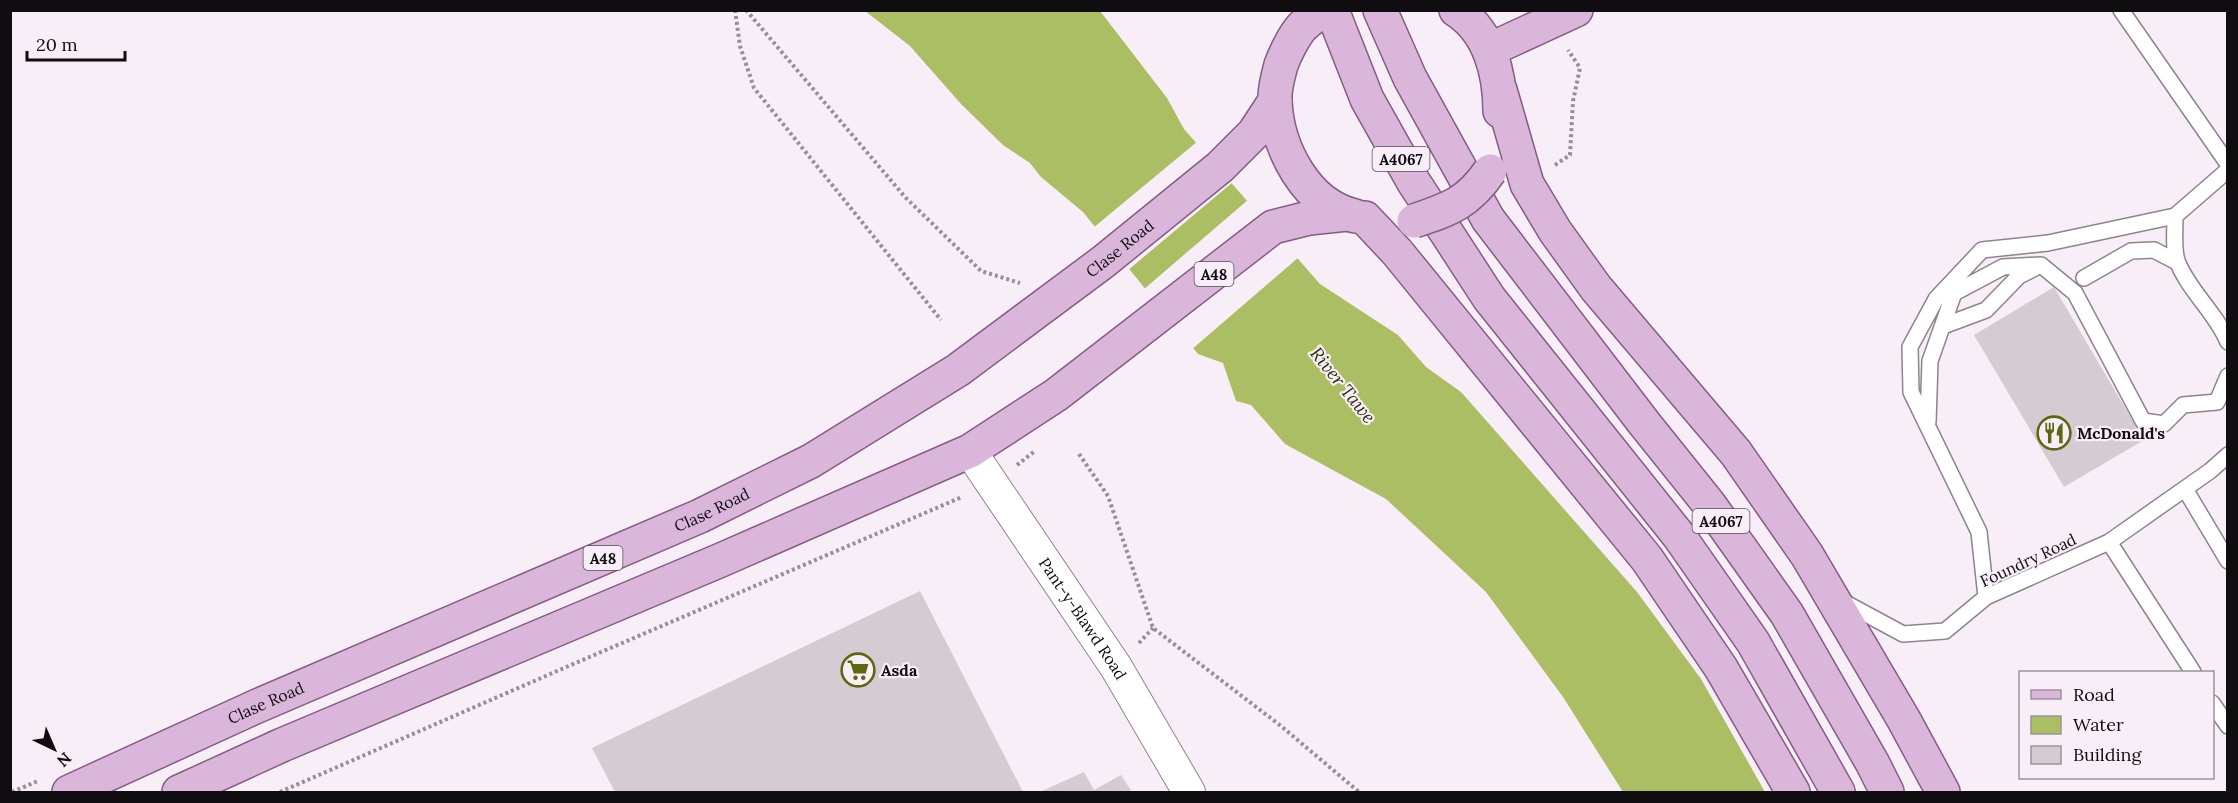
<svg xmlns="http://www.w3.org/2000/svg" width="2238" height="803" font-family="Lora,serif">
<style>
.water{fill:#acbe64}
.pier{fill:#f8eef7}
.building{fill:#d4cbd3}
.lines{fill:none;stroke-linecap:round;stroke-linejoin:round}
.lane-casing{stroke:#8d858d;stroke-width:18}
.street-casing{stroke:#8d858d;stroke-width:34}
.primary-casing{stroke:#845c84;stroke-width:36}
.path{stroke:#968f96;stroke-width:4;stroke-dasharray:3 3;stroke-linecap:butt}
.lane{stroke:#fff;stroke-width:15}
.street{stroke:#fff;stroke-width:32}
.primary{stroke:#dab6da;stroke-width:33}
.primary-bridge-casing{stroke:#845c84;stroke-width:36;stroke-linecap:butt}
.primary-bridge{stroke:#dab6da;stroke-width:33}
.labels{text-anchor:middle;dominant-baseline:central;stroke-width:4.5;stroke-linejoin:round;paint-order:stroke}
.shield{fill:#f8eef7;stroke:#565055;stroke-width:1.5}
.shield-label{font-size:15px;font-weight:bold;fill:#100d10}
.street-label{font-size:16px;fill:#100d10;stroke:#f8eef7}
.poi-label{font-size:16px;font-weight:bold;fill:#100d10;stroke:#f8eef7;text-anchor:start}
.water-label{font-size:18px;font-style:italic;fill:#292f09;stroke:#f8eef7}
</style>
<rect width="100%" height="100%" fill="#f8eef7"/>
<path class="water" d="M865 11H1100L1167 98 1184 129 1320 284 1398 335 1426 367 1461 392 1637 592 1701 679 1765 792H1623L1563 697 1486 592 1386 499 1285 444 1251 405 1236 401 1223 363 1198 354 1083 212 1041 177 1030 163 1003 145 961 104 910 46Z"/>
<path class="pier" d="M1198 141 1233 182 1127 271 1093 228Z
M1249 199 1299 257 1191 350 1143 290Z"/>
<path class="building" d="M2054 287 2144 440 2064 487 1974 335Z
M920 591 1023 792H615L592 748Z
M1084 772 1094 790 1121 775 1132 792H1040Z"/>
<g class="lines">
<g class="lane-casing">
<path id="lane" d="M2121 10 2228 164
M2228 170 2175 216C2175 229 2173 253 2178 263 2190 292 2216 313 2228 342
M2084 278 2131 251 2154 250 2177 262
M1943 326 1986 310 2019 276 2035 268
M1928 422 1930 361 1954 293 2003 267 2041 265 2075 293 2143 421 2164 424 2183 405 2217 402 2228 376
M2185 489 2228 561
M2109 542 2193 672
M1986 597 1979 532 1911 392 1910 347 1936 299 1982 250 2048 243 2175 216
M1840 600 1903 634 1945 631 1986 597 2109 542 2210 471 2228 455
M2212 703 2228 726"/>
</g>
<g class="street-casing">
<g id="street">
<path id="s1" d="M970 451 1116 667 1189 792"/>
</g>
</g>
<g class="primary-casing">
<g id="primary">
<path d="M1323 10C1316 16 1307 21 1301 28 1294 36 1285 54 1281 65 1278 76 1274 90 1275 101 1277 148 1306 205 1355 216"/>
<path d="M1332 10 1367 99 1413 181 1489 298 1679 536 1753 642 1838 792"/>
<path d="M1380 10 1410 78 1488 219 1644 423 1709 504 1787 614 1873 764 1887 792"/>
<path d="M1456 10C1490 32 1500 74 1500 111"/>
<path d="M1489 50 1576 10"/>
<path d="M1500 90 1527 184 1555 231 1596 288 1736 453 1807 555 1904 720 1943 792"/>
<path d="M1365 218 1397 252 1647 559 1721 668 1793 792"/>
<path id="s2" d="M69 792 255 707 700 516 811 461 958 370 1103 262 1220 167 1254 133 1275 101"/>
<path d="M179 792 282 745 721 560 970 451 1056 395 1273 227 1309 218 1347 214"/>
</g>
</g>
<path class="path" d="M735 10 740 46 754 88 941 320
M746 10 905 197 981 271 1020 283
M1555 165 1570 155 1573 101 1580 68 1568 50
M1079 454 1108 496 1153 628 1281 726 1359 792
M1017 465 1035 451
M1139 643 1153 628
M12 792 38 781
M280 792 564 668 962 497"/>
<use href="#lane" class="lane"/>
<use href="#street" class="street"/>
<use href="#primary" class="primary"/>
<g class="primary-bridge-casing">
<path id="primary-bridge" d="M1414 221C1450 209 1468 203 1490 171"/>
</g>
<use href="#primary-bridge" class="primary-bridge"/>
</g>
<defs>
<g id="restaurant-ring" transform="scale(1.725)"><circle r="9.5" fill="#f8eef7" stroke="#5b6810" stroke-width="1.5"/><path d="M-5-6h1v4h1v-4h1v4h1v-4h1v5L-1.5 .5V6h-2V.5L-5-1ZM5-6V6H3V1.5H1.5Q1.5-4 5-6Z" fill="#5b6810"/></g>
<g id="supermarket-ring" transform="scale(1.725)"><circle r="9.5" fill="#f8eef7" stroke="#5b6810" stroke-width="1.5"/><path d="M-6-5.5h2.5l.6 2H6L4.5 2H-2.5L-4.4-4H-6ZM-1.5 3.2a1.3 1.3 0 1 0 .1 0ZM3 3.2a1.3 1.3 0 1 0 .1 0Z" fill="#5b6810"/></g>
</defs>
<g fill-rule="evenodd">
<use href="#restaurant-ring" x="2054" y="433"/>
<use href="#supermarket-ring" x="858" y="670"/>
</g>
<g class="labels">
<g class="shield">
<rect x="1372.5" y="147" width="57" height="24" rx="4.5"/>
<rect x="1194.5" y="262" width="39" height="24" rx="4.5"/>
<rect x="1692.5" y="509" width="57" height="24" rx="4.5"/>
<rect x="583.5" y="546" width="39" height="24" rx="4.5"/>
</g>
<g class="shield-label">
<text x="1401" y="159">A4067</text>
<text x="1214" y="274">A48</text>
<text x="1721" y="521">A4067</text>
<text x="603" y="558">A48</text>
</g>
<g class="street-label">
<text stroke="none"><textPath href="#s2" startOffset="1188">Clase Road</textPath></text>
<text stroke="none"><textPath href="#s2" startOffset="702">Clase Road</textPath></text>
<text transform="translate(2028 560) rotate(-25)">Foundry Road</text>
<text stroke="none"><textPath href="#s1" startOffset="202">Pant-y-Blawd Road</textPath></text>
<text stroke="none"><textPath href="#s2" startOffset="216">Clase Road</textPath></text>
</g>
<g class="poi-label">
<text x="2077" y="433">McDonald's</text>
<text x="881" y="670">Asda</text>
</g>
<g class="water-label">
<text transform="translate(1343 385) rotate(51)">River Tawe</text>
</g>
</g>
<rect width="2238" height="803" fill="none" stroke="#100d10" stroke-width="24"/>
<rect x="2019" y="671" width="195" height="108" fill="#f8eef7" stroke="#9b949b" stroke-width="1.5"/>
<rect x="2031" y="690" width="30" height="9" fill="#dab6da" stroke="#9b949b" stroke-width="1.5"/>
<text x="2073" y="701" font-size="18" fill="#100d10">Road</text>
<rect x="2031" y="716" width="30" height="18" fill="#acbe64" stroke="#9b949b" stroke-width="1.5"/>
<text x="2073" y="731" font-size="18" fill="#100d10">Water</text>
<rect x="2031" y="746" width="30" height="18" fill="#d4cbd3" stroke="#9b949b" stroke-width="1.5"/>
<text x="2073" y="761" font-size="18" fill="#100d10">Building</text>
<g transform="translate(54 749) rotate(136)" stroke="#f8eef7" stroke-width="4.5" paint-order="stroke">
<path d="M0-4.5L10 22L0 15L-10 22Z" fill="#100d10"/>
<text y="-9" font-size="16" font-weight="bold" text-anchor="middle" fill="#100d10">N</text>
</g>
<path d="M27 51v9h98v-9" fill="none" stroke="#100d10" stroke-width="3"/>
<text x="36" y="51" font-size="18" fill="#100d10" stroke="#f8eef7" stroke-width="4.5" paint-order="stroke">20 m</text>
</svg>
